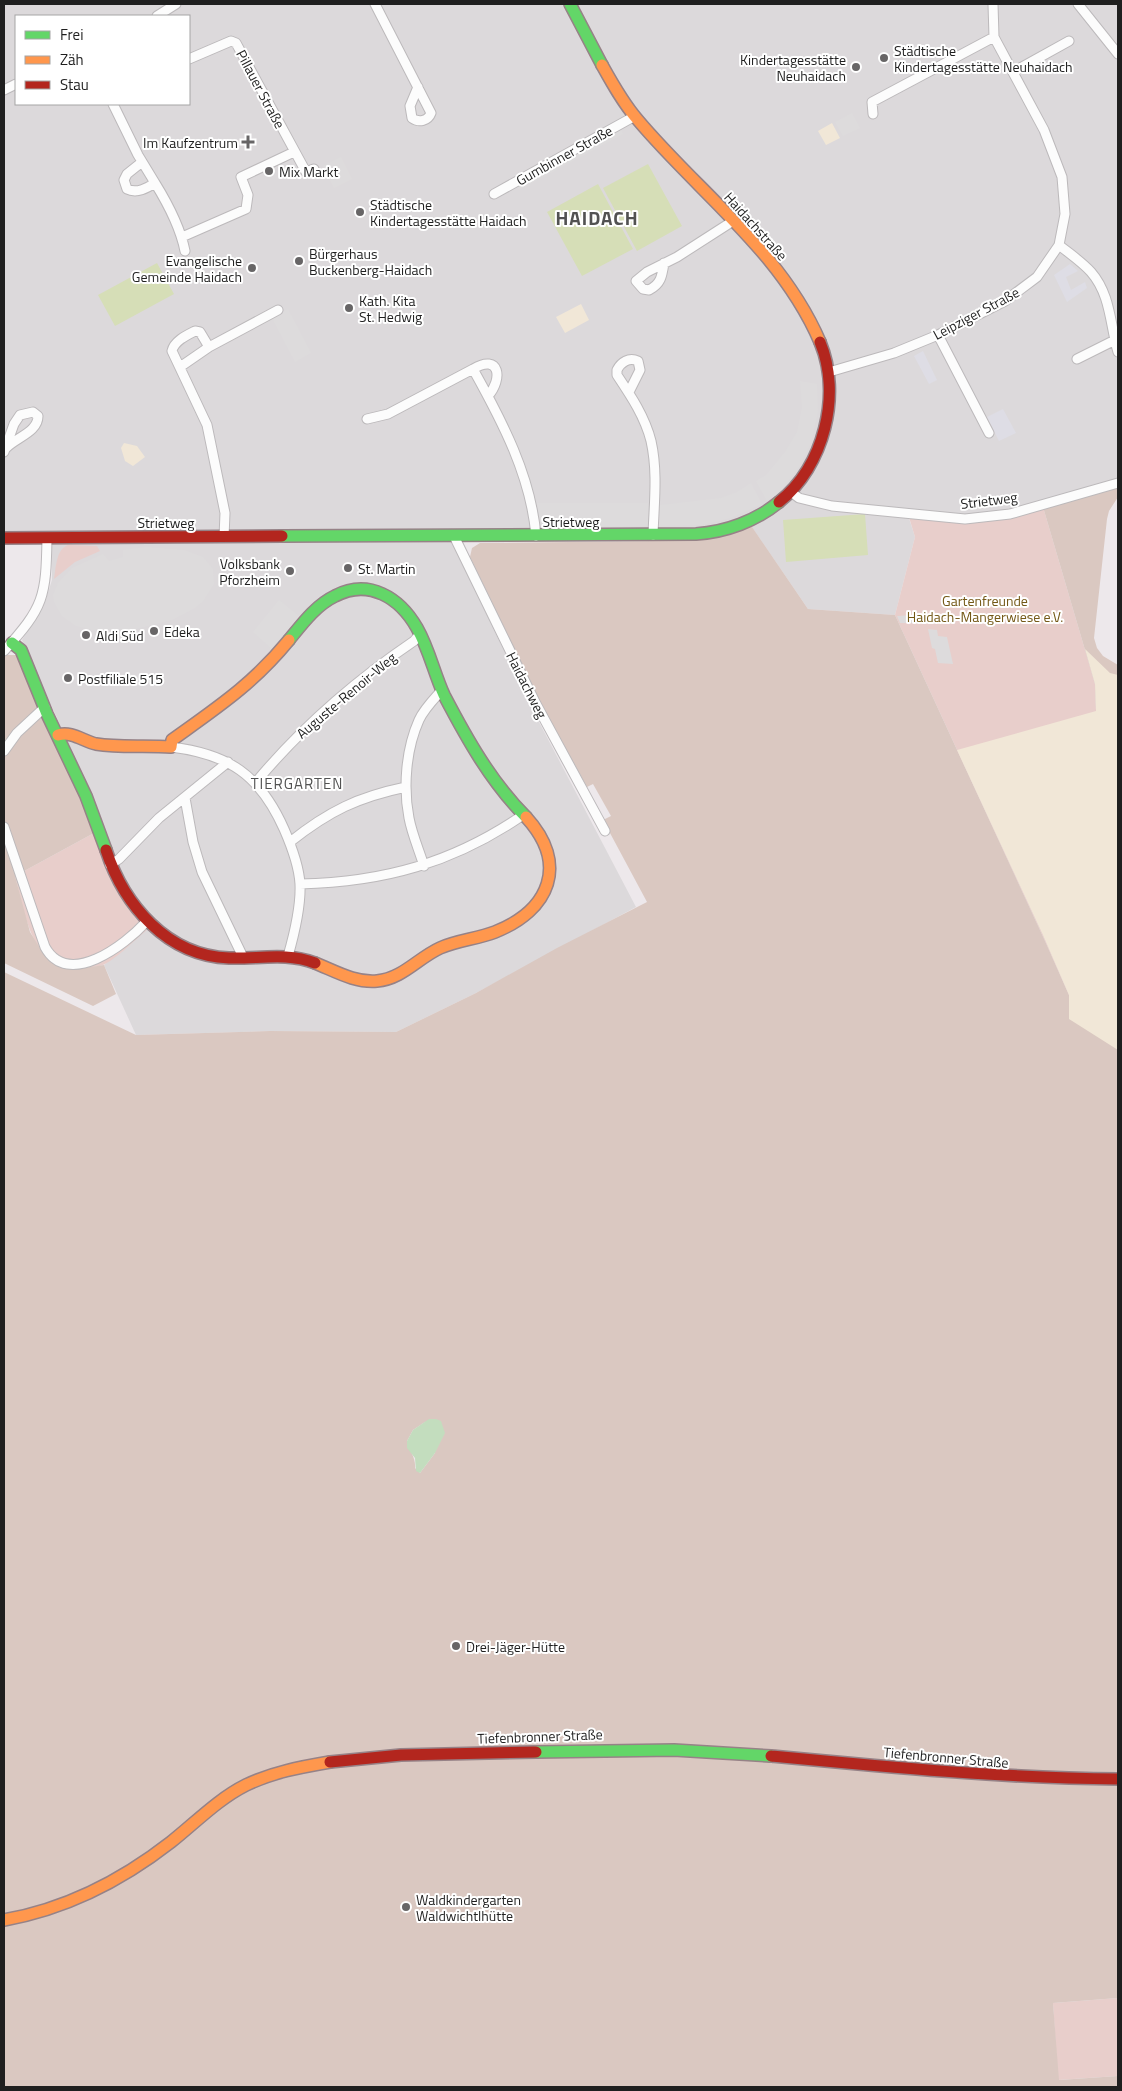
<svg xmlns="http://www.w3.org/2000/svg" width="1122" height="2091" font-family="'Titillium Web',sans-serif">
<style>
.residential{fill:#dcd9db;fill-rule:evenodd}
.industrial{fill:#dedde5}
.grass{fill:#e8cecb}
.forest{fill:#dac8c1;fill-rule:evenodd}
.park{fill:#f1e7d7}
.pitch{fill:#d6deb7}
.parking{fill:#dddbdc}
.water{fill:#c3ddbe}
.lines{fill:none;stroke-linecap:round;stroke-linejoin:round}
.street-casing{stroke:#bcb9bb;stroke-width:11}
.fast-casing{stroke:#968287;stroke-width:14}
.slow-casing{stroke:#968287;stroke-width:14}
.jam-casing{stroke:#968287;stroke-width:14}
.street{stroke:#fcfcfc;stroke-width:9}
.fast{stroke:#63d668;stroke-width:11}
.slow{stroke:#ff974d;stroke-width:11}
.jam{stroke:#b3261e;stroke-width:11}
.poi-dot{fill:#676566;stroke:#fff;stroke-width:2}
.labels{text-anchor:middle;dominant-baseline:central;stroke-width:4;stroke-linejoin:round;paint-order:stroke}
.poi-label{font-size:14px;fill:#1f1f1f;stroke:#fff;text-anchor:start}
.street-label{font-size:14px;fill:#1f1f1f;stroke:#fff}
.park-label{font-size:14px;fill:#735816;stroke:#fff}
.neighbourhood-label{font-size:15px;letter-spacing:1px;fill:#525252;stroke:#fff}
.district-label{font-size:19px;font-weight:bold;letter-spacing:1px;fill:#525252;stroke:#fff}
</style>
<rect width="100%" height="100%" fill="#ede8eb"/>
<path class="residential" d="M4 4H1118V484L999 517 908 515 915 537 895 615 808 609 745 517 707 529 4 533ZM16 16H189V104H16Z
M452 542 529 703 636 907 476 993 396 1032 270 1031 136 1035 104 965 156 922 131 892 114 858 86 783 22 640 46 599 52 580V544Z"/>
<path class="industrial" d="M1070 264 1078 271 1066 277 1071 290 1085 282 1087 288 1067 302 1054 275Z
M923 351 937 380 929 384 914 356Z
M1003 409 1016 433 999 441 987 417Z"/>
<path class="grass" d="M1043 507 1095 684 1096 711 1069 995 1045 941 895 615 915 537 908 514 962 520Z
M68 545 97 546 100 551 75 562 54 579C56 568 56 549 68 545Z
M94 833 134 916 147 930C135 940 117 958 105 964 100 967 92 967 86 968 33 977 25 914 15 876Z
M1118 1998V2076L1058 2080 1053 2003Z"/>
<path class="forest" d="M1118 484V497L1109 511 1107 519 1094 638 1097 648 1103 656 1118 665V857L1096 711 1095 684 1043 507Z
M750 524 808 609 895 615 1045 941 1069 995 1118 1007V1998L1053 2003 1059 2080 1118 2076V2087H4V972L136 1035 270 1031 396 1032 476 993 557 948 647 902 603 820 611 816 593 784 587 787 539 700 470 557 472 548 480 543 653 541ZM425 1422 435 1453 420 1473 415 1468C416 1457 409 1451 407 1441L413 1430Z
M5 655H16L22 663 81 796 94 833 15 876 30 932 43 953 59 967 77 969 104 965 116 994 93 1006 4 963V657Z"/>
<path class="park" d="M832 123 840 138 826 145 818 131Z
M581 304 589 320 565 333 556 317Z
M124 443 137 446 145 457 133 466 125 461 121 448Z
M1085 649 1110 673 1118 675V1050L1069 1019V995L1043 935 957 750 1096 711 1095 684Z"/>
<path class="pitch" d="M648 164 682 226 637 251 603 188Z
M598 184 633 249 582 276 547 212Z
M157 263 174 294 115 326 98 295Z
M865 514 868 555 786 562 783 520Z"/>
<path class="parking" d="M852 113 860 128 843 136 835 122Z
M620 128 623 134 519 190 515 184Z
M341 157 352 179 334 188 323 166Z
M288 309 311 353 295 362 272 318Z
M800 381 817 384 818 412 811 443 799 467 778 494 767 501 756 481 766 475 785 452 797 432 802 407Z
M751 483 762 504 731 518 702 525 659 526 660 505 721 498 737 492Z
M536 503H648V526L542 527Z
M146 547 184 550 203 557 213 569 214 584 203 601 195 608 172 620 136 629 93 630 76 626 62 616 54 602 53 595 58 583 72 568 103 554 109 561 123 557V550Z
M279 600 300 617 272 649 253 632Z
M933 614V623H900L897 616Z
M928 629 937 630 938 636 947 637 953 664 938 663 935 649 932 648Z"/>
<path class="water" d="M429 1419H436L441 1421 445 1433 435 1453 420 1473 416 1471 415 1458 407 1448V1441L413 1430Z"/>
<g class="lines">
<g class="street-casing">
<path id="street" d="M375 4 431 113C428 121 419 123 412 118L410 106 418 87
M1078 4 1118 54
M157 16 176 4
M189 59 231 41 236 43 306 172 314 169
M1013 72 1069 41
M4 90 16 84
M113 104 138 155 155 183C147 188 137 194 127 189L124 180 127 174 142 162
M873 114 872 102 994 37
M155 183C168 204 180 226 185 251
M494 194 635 116
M182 237 246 209 248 195 241 177 294 152
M1059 245C1070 254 1082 262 1091 272 1111 295 1110 325 1118 352
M664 263C662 276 661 284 649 290L643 289 636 281 647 272 677 257 733 221
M938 335 989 433
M209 347 278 310
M1077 359 1115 340
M180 367 209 347 200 332 195 331C187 335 174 341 172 351L207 425 225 513 224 537
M473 369C500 353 503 379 488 396
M829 372 894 353 938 335 1005 301 1037 277 1059 245 1065 214 1062 177 1044 130 994 37 993 4
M629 392 640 370 638 361C629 357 621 362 617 370V375C631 396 645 417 651 441 658 472 654 504 653 535
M367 419 388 414 473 369C502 421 531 476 536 536
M4 452 14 424 20 415 33 412 38 416C38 432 17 437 6 448
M791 492 799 498 832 506 965 519 1010 514 1118 483
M454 536 535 702 605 831
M4 651C44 607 46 597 47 538
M171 747C229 754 260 775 284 829 291 845 299 866 300 884 301 906 294 935 288 956
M4 751 17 733 45 707
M256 782C302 727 355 681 414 641L420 634
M185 798 193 842 202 872 243 957
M4 827 45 947C68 989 125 945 146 922
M290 842C329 811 358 797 406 787
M110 865 119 859 159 818 228 762
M424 866C419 850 412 834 409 818 403 787 406 749 419 720 424 709 434 699 442 690
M300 884C384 882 453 863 523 815"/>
</g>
<g class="fast-casing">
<path id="fast" d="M570 4 602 65
M282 536 696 534C726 532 756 521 779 502
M289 640C302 624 316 605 335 596 369 578 400 598 417 628 429 649 434 673 444 695 467 739 491 782 526 817
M12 643 21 650 47 714 86 796 106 850
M536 1752 674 1750 771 1756"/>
</g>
<g class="slow-casing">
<path id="slow" d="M602 65C612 83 623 103 637 119 699 193 781 251 820 342
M58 735C72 731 83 741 96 744 120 748 146 745 171 747L172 740C218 707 253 684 289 640
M315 963C335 971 355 983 377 981 402 979 418 958 440 948 458 940 477 939 495 932 550 910 569 864 526 817
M4 1920C66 1909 121 1881 171 1842 195 1823 218 1799 246 1785 273 1772 301 1767 330 1762"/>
</g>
<g class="jam-casing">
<path id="jam" d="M779 502C824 466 842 395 820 342
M4 538 282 536
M106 850C124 905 167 956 229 958 259 959 286 952 315 963
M771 1756C887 1767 1002 1778 1118 1779
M330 1762 401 1755 536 1752"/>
</g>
<use href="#street" class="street"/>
<use href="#fast" class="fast"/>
<use href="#slow" class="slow"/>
<use href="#jam" class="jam"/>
</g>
<g class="poi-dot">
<circle cx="884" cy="58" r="5"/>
<circle cx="856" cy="67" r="5"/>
<path d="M245.5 134.5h5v5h5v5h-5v5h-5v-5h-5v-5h5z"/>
<circle cx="269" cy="171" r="5"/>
<circle cx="360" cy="212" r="5"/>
<circle cx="299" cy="261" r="5"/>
<circle cx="252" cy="268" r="5"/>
<circle cx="349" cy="308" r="5"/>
<circle cx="348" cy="568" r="5"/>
<circle cx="290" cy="571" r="5"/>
<circle cx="154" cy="631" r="5"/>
<circle cx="86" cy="635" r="5"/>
<circle cx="68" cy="678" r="5"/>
<circle cx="456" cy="1646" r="5"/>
<circle cx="406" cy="1907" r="5"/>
</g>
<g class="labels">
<g class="poi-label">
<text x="894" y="50">Städtische<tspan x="894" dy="16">Kindertagesstätte Neuhaidach</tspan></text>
<text x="846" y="59" text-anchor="end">Kindertagesstätte<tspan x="846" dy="16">Neuhaidach</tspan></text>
<text x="238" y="142" text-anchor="end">Im Kaufzentrum</text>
<text x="279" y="171">Mix Markt</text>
<text x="370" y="204">Städtische<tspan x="370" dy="16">Kindertagesstätte Haidach</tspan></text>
<text x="309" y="253">Bürgerhaus<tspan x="309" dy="16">Buckenberg-Haidach</tspan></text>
<text x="242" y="260" text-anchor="end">Evangelische<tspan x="242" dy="16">Gemeinde Haidach</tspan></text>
<text x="359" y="300">Kath. Kita<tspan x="359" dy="16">St. Hedwig</tspan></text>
<text x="280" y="563" text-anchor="end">Volksbank<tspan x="280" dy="16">Pforzheim</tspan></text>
<text x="358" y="568">St. Martin</text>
<text x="164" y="631">Edeka</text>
<text x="96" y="635">Aldi Süd</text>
<text x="78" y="678">Postfiliale 515</text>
<text x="466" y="1646">Drei-Jäger-Hütte</text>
<text x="416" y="1899">Waldkindergarten<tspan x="416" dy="16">Waldwichtlhütte</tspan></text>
</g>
<g class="street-label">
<text transform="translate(261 89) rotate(62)">Pillauer Straße</text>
<text transform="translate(564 155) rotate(-29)">Gumbinner Straße</text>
<text transform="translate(756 226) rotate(48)">Haidachstraße</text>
<text transform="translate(976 313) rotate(-28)">Leipziger Straße</text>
<text transform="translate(989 500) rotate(-7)">Strietweg</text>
<text x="571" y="521">Strietweg</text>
<text x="166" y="522">Strietweg</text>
<text transform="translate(527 685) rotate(63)">Haidachweg</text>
<text transform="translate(346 695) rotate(-40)">Auguste-Renoir-Weg</text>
<text transform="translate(540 1736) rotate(-2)">Tiefenbronner Straße</text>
<text transform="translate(946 1757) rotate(5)">Tiefenbronner Straße</text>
</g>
<g class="park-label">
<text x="985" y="600">Gartenfreunde<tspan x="985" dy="16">Haidach-Mangerwiese e.V.</tspan></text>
</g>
<g class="neighbourhood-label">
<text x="297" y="783">TIERGARTEN</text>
</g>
<g class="district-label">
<text x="597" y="217">HAIDACH</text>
</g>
</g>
<rect width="1122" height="2091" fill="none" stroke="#1f1f1f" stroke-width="10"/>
<rect x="15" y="15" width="175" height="90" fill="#ffffff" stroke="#a5a5a5"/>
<rect x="25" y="31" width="25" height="8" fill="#63d668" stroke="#a5a5a5"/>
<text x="60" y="40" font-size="15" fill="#1f1f1f">Frei</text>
<rect x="25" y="56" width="25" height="8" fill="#ff974d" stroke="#a5a5a5"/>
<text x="60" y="65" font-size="15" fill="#1f1f1f">Zäh</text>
<rect x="25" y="81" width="25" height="8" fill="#b3261e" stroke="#a5a5a5"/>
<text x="60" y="90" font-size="15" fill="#1f1f1f">Stau</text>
</svg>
